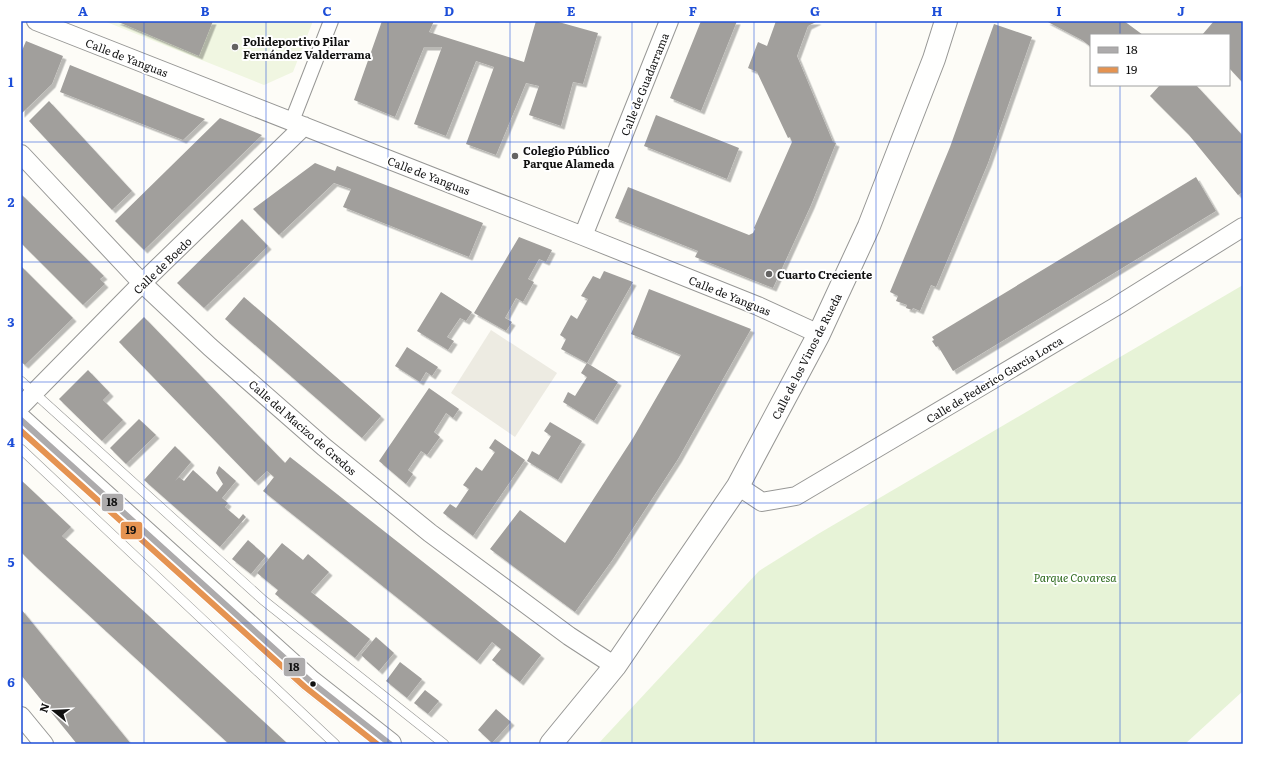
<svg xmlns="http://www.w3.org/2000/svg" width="1264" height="765" font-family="Literata,serif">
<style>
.green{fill:#e7f3d7}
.pitch{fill:#f0f6e1}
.plaza{fill:#edebe2}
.building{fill:#a19f9c;filter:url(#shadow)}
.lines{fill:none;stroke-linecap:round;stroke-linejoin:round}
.service-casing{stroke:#979795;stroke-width:10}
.pedestrian-casing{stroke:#979795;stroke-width:16}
.minor-casing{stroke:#979795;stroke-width:20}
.tertiary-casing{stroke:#979795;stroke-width:24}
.service{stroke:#fffffe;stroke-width:9}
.pedestrian{stroke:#fffffe;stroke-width:14}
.minor{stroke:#fffffe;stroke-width:18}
.tertiary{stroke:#fffffe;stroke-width:22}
.bus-1-casing{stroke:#fff;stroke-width:9}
.bus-2-casing{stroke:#fff;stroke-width:9}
.bus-1{stroke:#adabac;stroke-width:6}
.bus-2{stroke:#e59351;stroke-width:6}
.grid{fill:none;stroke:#1d4ed8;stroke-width:1;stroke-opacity:0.55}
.poi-dot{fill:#646362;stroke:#fff;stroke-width:1.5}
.bus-dot{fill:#111;stroke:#fff;stroke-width:1.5}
.labels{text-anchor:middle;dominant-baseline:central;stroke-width:4;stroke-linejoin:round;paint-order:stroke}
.poi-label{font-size:11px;font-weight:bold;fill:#111;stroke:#fff;text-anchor:start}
.street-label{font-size:11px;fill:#111;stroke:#fff}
.park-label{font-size:11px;font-style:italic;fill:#2f6b1f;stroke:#fff}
.line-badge{stroke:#fff;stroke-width:1.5}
.pale-badge-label{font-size:11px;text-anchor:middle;font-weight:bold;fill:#111}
.neatline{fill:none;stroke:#1d4ed8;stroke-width:1.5}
.grid-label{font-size:13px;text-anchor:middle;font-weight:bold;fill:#1d4ed8}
</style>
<defs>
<filter id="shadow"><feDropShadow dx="3.5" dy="3.5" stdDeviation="0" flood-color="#0004"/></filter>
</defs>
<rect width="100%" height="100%" fill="#fdfcf7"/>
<path class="green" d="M1243 285V691L1185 744H598L759 571 818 534Z"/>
<path class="pitch" d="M104 21H313L293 72 264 85Z"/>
<path class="plaza" d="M491 330 557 373 515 437 451 393Z"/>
<path class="building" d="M116 21H213L199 56Z
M382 21H434L429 32 524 62 536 21H555L598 33 583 84 573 82 561 126 529 115 539 86 526 83 496 155 466 144 494 67 476 61 446 136 414 124 442 47H424L395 117 354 100Z
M701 21H737L701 111 670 98Z
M776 21H818L808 26 797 56 833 142 836 143 811 205 773 288 695 257 698 251 615 218 628 187 749 235 753 233 755 229 754 228 792 142 790 137 788 138 757 72 748 68 758 42 767 46Z
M1046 21H1124L1143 35H1091V47L1082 40Z
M1214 21H1243V83L1229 68V35H1202Z
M994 24 1032 37 988 163 936 287 931 285 920 311 913 308 912 310 906 308 907 305 896 301 898 296 890 292 950 147Z
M26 41 63 56 52 84 21 114V53Z
M70 65 192 114 205 119 183 140 60 92Z
M1160 85H1196L1243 136V192L1238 195 1189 135 1150 96Z
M49 101 132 191 112 210 29 121Z
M656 115 739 148 727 179 644 146Z
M220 118 262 135 144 250 115 221Z
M315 163 335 171 337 166 483 223 469 257 343 207 351 189 334 183 279 235 253 209Z
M1196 177 1216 211 953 371 938 346 936 347 932 341 934 340 932 337Z
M21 194 104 276 100 279 105 284 83 305 21 243Z
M242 219 268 246 204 308 177 283Z
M519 237 552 250 546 262 539 259 528 279 534 282 523 302 516 298 505 318 512 322 506 331 474 313Z
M21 266 73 318 25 365 21 362Z
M604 271 633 282 587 363 561 349 566 339 560 335 571 315 577 319 588 299 581 296 593 276 600 279Z
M649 289 751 329 678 459 613 559 575 612 490 549 520 510 565 543 633 438 681 355 631 334Z
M441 292 472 312 466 321 460 318 447 337 454 341 448 350 417 331Z
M244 297 381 416 362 438 225 319Z
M144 317 285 463 290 457 541 655 520 682 492 660 501 649 492 642 477 661 263 491 274 477 267 471 255 482 119 342Z
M407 347 438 367 432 376 426 372 420 382 395 366Z
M587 363 618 382 594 421 563 402 568 392 575 396 587 377 581 373Z
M88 370 110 393 103 400 123 420 102 441 59 399Z
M429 388 459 409 453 418 446 413 434 432 440 437 427 455 421 451 408 470 413 474 406 484 379 461Z
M139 419 156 435 126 464 110 448Z
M550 422 582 441 558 480 527 461 532 451 539 455 551 436 544 431Z
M495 439 525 460 473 536 443 513 450 504 456 508 469 489 463 485 476 467 482 471 495 452 489 448Z
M175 446 191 462 175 481 179 477 184 481 193 470 217 492 223 484 216 473 219 466 236 481 222 498 228 503 225 507 239 519 243 514 246 517 220 547 144 480Z
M21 480 71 527 62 536 288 744H229L35 566 21 552Z
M248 540 266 556 251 574 232 559Z
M282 543 303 560 308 554 329 572 311 592 370 639 355 658 275 594 278 590 257 573Z
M21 609 131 744H77L21 675Z
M376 637 394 653 379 671 361 655Z
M400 662 422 679 407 698 386 681Z
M425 690 439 701 428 714 414 703Z
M496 709 511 722 492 743 478 730Z"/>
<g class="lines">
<g class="service-casing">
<path id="service" d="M21 381 263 600 444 744
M21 449 335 744"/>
</g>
<g class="pedestrian-casing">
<path id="pedestrian" d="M292 121 331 21"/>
</g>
<g class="minor-casing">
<path id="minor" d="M36 21 583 236 758 306 819 334
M21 154 142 283 210 347 324 447 430 533 569 636 615 666
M583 236 669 21
M21 406 142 283 304 126
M738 486 762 502 796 496 1115 307 1243 227
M21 716 44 744"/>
</g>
<g class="tertiary-casing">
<path id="tertiary" d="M21 420 310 681 390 744
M551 744 615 666 738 486 819 334 869 226 934 59 946 21"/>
</g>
<use href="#service" class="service"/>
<use href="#pedestrian" class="pedestrian"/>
<use href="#minor" class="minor"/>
<use href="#tertiary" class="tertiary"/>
<g class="bus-1-casing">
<path id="bus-1" d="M21 420 310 681 390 744"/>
</g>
<g class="bus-2-casing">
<path id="bus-2" d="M21 431 305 687 377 744"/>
</g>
<use href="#bus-1" class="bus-1"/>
<use href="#bus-2" class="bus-2"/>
</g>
<path class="grid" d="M144 21V744M266 21V744M388 21V744M510 21V744M632 21V744M754 21V744M876 21V744M998 21V744M1120 21V35M1120 85V744M21 142H1243M21 262H1243M21 382H1243M21 503H1243M21 623H1243"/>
<g class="poi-dot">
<circle cx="235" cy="47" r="4"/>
<circle cx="515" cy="156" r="4"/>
<circle cx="769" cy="274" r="4"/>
</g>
<circle class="bus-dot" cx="313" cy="684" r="3.5"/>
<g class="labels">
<g class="poi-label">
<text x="243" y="41">Polideportivo Pilar<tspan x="243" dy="13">Fernández Valderrama</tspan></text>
<text x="523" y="150">Colegio Público<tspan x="523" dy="13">Parque Alameda</tspan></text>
<text x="777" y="274">Cuarto Creciente</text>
</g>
<g class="street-label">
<text transform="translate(127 57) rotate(21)">Calle de Yanguas</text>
<text transform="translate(644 84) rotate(-68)">Calle de Guadarrama</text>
<text transform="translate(429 175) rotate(21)">Calle de Yanguas</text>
<text transform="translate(162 265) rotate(-44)">Calle de Boedo</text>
<text transform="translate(730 295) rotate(22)">Calle de Yanguas</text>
<text transform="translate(806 356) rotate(-63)">Calle de los Vinos de Rueda</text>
<text transform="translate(994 379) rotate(-31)">Calle de Federico García Lorca</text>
<text transform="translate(303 427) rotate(41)">Calle del Macizo de Gredos</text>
</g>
<g class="park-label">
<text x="1075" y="577">Parque Covaresa</text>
</g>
</g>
<g class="line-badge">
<rect x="101" y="493" width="23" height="19" rx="4" fill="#adabac"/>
<rect x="120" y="521" width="23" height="19" rx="4" fill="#e59351"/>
<rect x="283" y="657" width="23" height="20" rx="4" fill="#adabac"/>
</g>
<g class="pale-badge-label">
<text x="112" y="506">18</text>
<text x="131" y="534">19</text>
<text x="294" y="671">18</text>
</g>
<rect width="1264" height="765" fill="none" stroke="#ffffff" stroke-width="44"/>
<rect x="1090" y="34" width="140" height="52" fill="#ffffff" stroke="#a0a0a0"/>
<rect x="1098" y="47" width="20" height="6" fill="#adabac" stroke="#a0a0a0"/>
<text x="1126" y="54" font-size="12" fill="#111111">18</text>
<rect x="1098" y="67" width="20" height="6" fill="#e59351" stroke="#a0a0a0"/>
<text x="1126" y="74" font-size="12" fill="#111111">19</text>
<g transform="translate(54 711) rotate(288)" stroke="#ffffff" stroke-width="3" paint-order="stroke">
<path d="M0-3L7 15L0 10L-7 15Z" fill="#111111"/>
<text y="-6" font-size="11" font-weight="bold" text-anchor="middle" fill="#111111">N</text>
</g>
<rect x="22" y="22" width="1220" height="721" class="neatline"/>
<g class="grid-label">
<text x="83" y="16">A</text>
<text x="205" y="16">B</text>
<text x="327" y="16">C</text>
<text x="449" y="16">D</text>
<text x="571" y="16">E</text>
<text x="693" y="16">F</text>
<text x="815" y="16">G</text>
<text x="937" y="16">H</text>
<text x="1059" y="16">I</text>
<text x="1181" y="16">J</text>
<text x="11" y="87">1</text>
<text x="11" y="207">2</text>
<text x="11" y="327">3</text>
<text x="11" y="447">4</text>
<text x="11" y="567">5</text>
<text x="11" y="687">6</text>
</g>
</svg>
